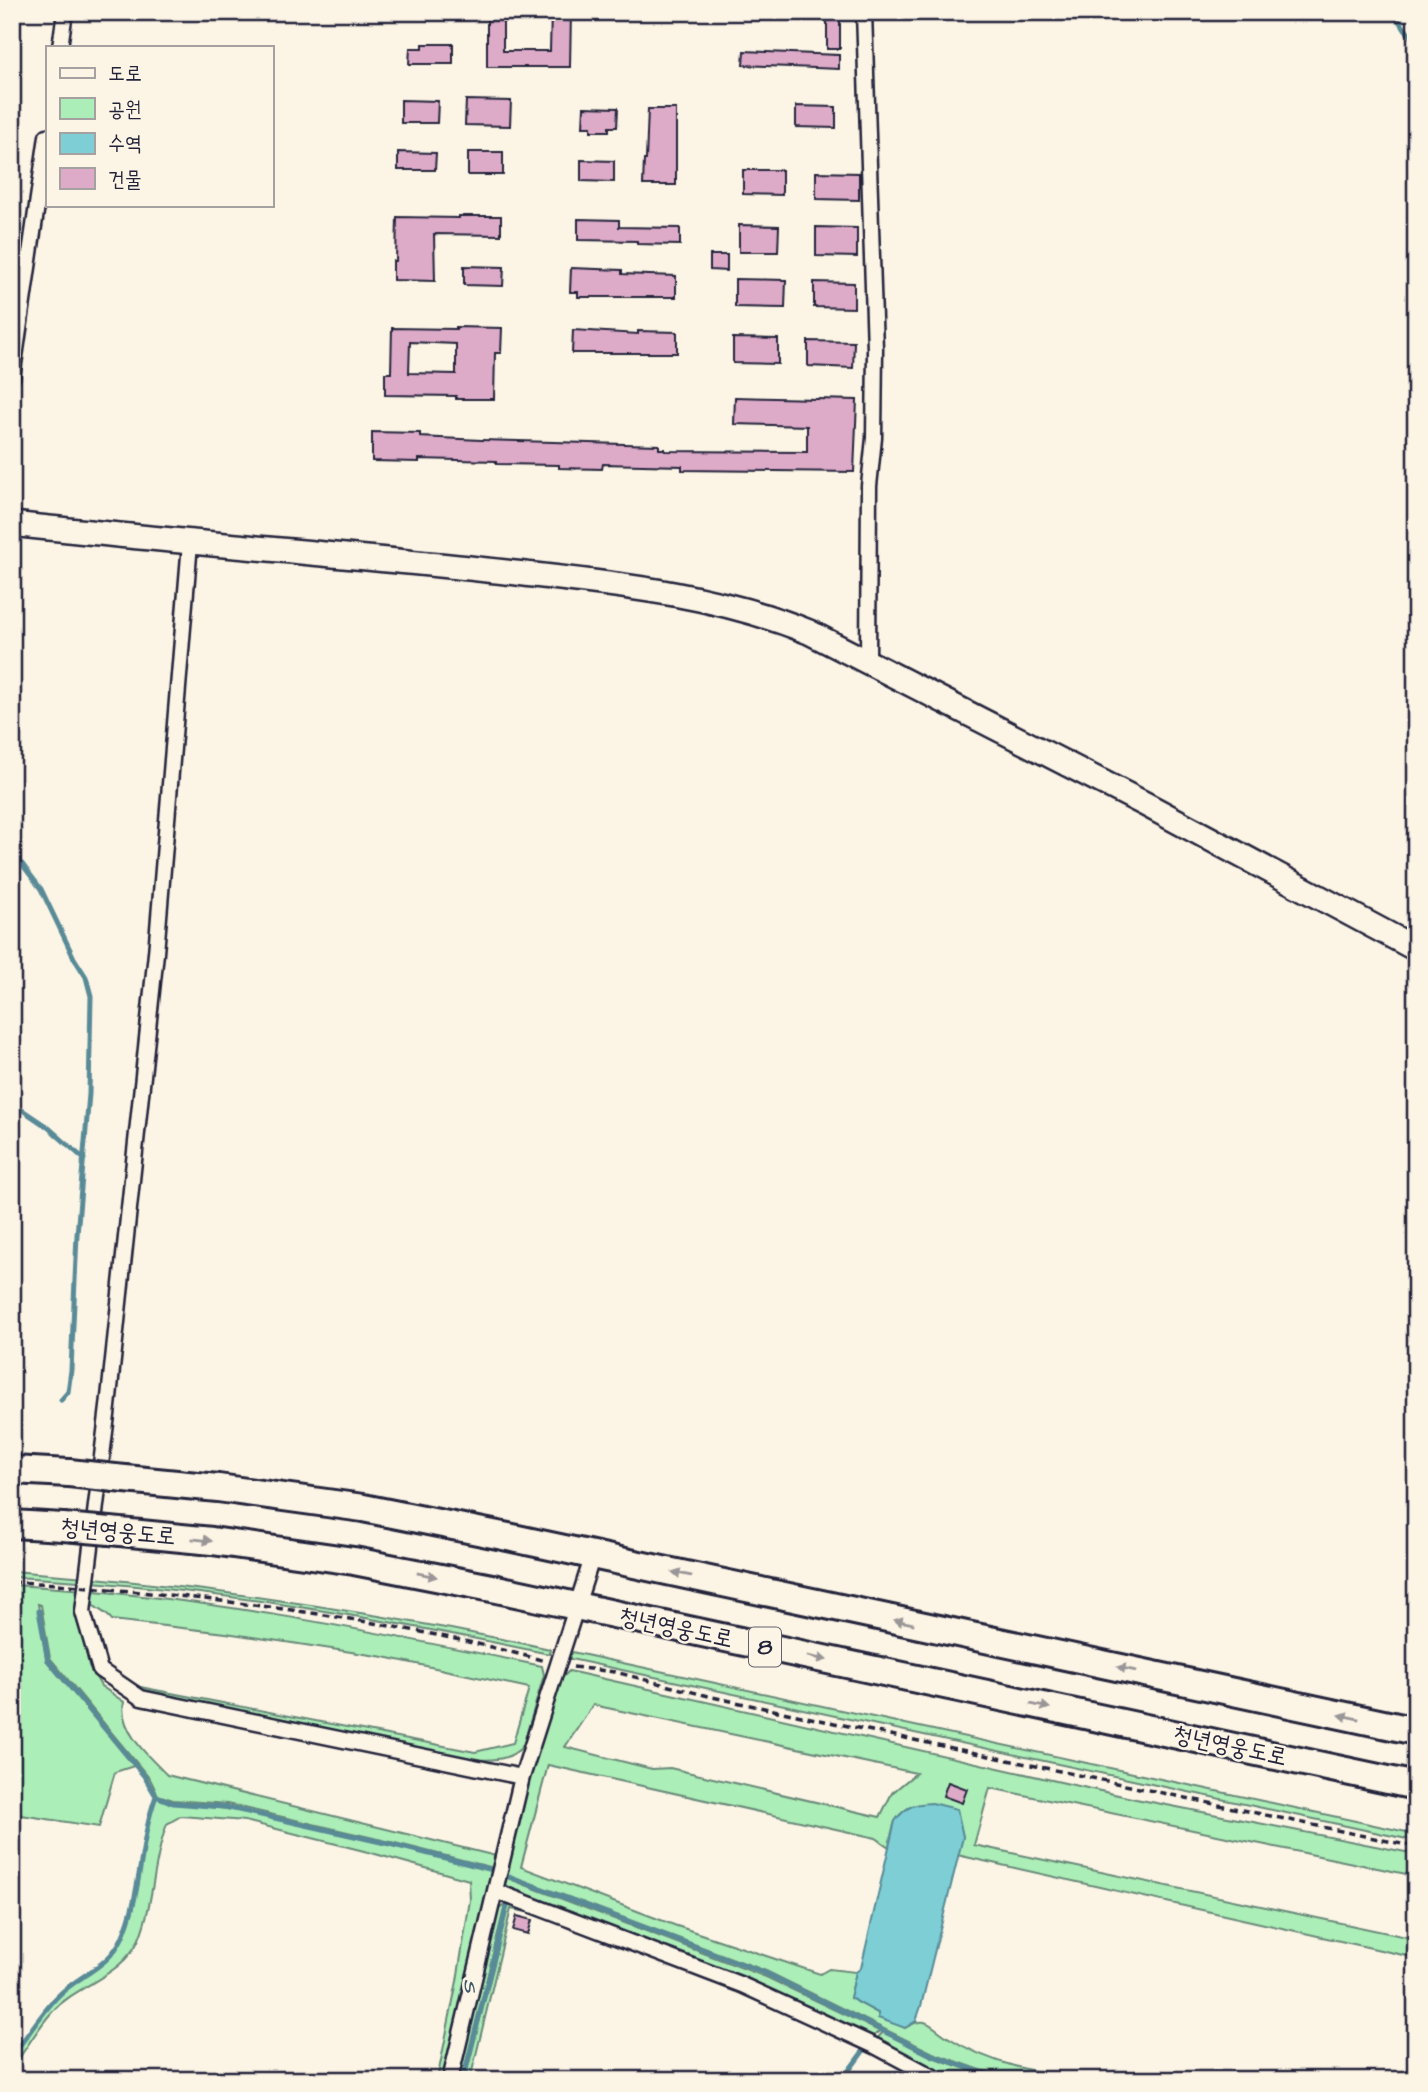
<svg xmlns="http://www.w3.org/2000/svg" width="1428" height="2092" font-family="'Architects Daughter','Poor Story',sans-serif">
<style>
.green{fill:#aceeb7;stroke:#678879;stroke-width:2;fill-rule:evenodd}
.water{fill:#7dcfd5;stroke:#598a97;stroke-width:2}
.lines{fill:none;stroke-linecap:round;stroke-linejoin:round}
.stream{stroke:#598a97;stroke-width:5}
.building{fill:#ddabc8;stroke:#22223b;stroke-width:2;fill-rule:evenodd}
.minor-casing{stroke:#22223b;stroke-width:19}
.primary-casing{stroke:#22223b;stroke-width:28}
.motorway-casing{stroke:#22223b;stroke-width:32}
.path{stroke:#22223b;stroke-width:3.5;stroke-dasharray:7 5;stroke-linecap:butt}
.minor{stroke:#fcf5e5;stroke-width:14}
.primary{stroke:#fcf5e5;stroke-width:23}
.motorway{stroke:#fcf5e5;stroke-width:26}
.motorway-bridge-casing{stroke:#22223b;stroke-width:32;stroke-linecap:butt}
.path-bridge{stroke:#22223b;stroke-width:3.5;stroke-dasharray:7 5;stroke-linecap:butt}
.motorway-bridge{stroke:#fcf5e5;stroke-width:26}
.oneway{fill:#9a9698}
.labels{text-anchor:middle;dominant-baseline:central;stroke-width:5;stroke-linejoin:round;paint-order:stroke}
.shield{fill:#fcf5e5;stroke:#63616e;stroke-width:2}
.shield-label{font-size:23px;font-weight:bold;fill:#22223b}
.street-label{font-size:24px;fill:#22223b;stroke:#fcf5e5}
.water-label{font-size:26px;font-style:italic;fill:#3d5669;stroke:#fcf5e5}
</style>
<rect width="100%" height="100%" fill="#fcf5e5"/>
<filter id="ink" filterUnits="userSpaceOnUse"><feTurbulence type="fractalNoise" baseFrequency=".0143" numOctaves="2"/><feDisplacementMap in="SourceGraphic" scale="14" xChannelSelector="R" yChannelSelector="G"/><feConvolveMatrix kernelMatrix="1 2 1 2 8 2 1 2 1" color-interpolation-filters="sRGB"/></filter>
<g filter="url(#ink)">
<path class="green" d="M12 1571C193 1584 372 1611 550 1649L549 1654C372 1616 192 1585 12 1577Z
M12 1585C191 1594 367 1630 542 1666L544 1675 523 1746C511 1760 494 1760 477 1760L149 1696 135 1686 475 1752 513 1743 529 1688 384 1657 226 1633 112 1620C106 1612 96 1609 89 1602L79 1620 89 1666 101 1686 124 1702C118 1730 149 1757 167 1775L496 1856 494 1868 391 1842 227 1804 173 1800 158 1795 150 1779 50 1658 41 1605 38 1604 46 1660 134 1766 115 1772 99 1827 21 1815 12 1811Z
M567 1651 1416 1834V1841L566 1658Z
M569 1671 1136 1799 1416 1854V1876L990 1788 974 1845 1416 1939V1958L957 1855 963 1837 957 1810C934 1804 912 1797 896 1820 892 1826 891 1839 889 1847L876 1838 548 1765 521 1867 674 1925 820 1974 829 1969 856 1972 850 1998 905 2028C926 2015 928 2024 946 2036 990 2065 1043 2075 1095 2080H1009L933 2053 766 1971 504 1873 527 1783 561 1679ZM593 1705 916 1773 892 1793 880 1817 670 1768 652 1769 565 1747Z
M156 1797C185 1808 216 1806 246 1812 329 1831 411 1850 493 1871L444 2080H437L457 1981 470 1900 469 1880 368 1852 245 1821 181 1816 167 1824C153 1860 154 1903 139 1939 123 1976 78 1984 53 2011 37 2028 26 2050 12 2068V2056C28 2037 41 2014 58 1996 80 1975 107 1969 122 1939 144 1895 139 1843 156 1797Z
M502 1876 766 1977 879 2031 871 2039 677 1952 508 1888 502 1885Z
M509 1904 528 1909 526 1912 511 1909 470 2080H465Z
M505 1905 462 2080H454L494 1912Z
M883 2032 932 2057 997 2080H954L875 2041Z"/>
<path class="water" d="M932 1803 957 1809 963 1837 921 2006 916 2021 905 2028 878 2018V2013L850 1998 856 1972 861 1968 895 1821C906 1806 914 1804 932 1803Z"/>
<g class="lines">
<path class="stream" d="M1395 12 1396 17 1416 43
M12 561 17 553
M12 862 22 864 41 889 74 958 86 977 91 996 89 1094 77 1235 71 1370 68 1392 61 1400
M12 1103 49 1128 84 1159
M39 1611 48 1660 144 1776 156 1796
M12 2055C28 2036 41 2013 59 1995 80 1974 108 1968 122 1938 142 1894 139 1842 156 1796L173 1803 225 1807 390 1844 489 1869 765 1973 932 2055 1002 2080
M463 2080 507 1905
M842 2080 864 2050"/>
</g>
<path class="building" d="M487 12H503V51H550L551 12H571L570 67H487Z
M827 12H840V49H827Z
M423 44H453V64H409L410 48H423Z
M744 51 839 55V69L743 65Z
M401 100 438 101 437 123H401Z
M466 100 511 101 510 126 465 125Z
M796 106 836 107V128L796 127Z
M584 107 618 108 617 127H609V131H591V127H583Z
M648 109H676V185H643L644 160H646Z
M398 152 436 153 435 170H398Z
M468 152H503V175H468Z
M581 160 614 161V182L581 181Z
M743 170H782V195L743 194Z
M816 172 859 173V200L816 199Z
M459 216H501V235L434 234 435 281 393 280V261H396L397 217 459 218Z
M578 219 619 220V227L680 228V245L637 244V241L578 240Z
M739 225 779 226 778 252H739Z
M816 227 857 228V257L816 256Z
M710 255H727V271L710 270Z
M464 266 504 267 503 286 464 285Z
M571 268 622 270V274L676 276V297H578V292H570Z
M735 279 786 280 785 308 735 307Z
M814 282 854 283V308L814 307Z
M456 327 502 328 501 353H495L494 399H456V396L385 395V373H391L392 328 456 329ZM410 342 456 344V374L409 373Z
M573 330 638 334V331L677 332V353H572Z
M733 338 778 339V364L733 363Z
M808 341 854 342 853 368 808 366Z
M735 397 857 400 854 472 682 470V466L603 464 602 469 559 468V465L496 464V461L419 459V462L372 461V432L420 433V437L481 440 659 445V449H665V451L807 452V426L734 424Z
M948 1782 967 1789 962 1803 943 1796Z
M517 1916 532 1920 528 1934 513 1930Z"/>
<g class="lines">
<g class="minor-casing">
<path id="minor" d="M864 12 875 349 874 438 869 486 868 662
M60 47 65 12
M12 378 47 136
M190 543 156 953 108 1407 83 1612 100 1670 141 1698 522 1777
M495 1891 742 1985 875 2046 939 2080
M450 2080 522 1777 593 1555"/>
</g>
<g class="primary-casing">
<path id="primary" d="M12 524C183 543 354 555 525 574 622 585 718 595 809 632L1145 804 1416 949"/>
</g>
<g class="motorway-casing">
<path id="motorway" d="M12 1470 69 1473
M115 1478 218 1488 363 1508 508 1537 1416 1731
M12 1524 63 1527
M110 1531 212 1541 354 1561 497 1589 1416 1786"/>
</g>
<path class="path" d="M12 1582 58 1584
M109 1589C255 1603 403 1622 545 1661
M573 1667 615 1672 712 1697 1416 1847"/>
<use href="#minor" class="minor"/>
<use href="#primary" class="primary"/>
<use href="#motorway" class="motorway"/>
<g class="motorway-bridge-casing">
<path id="motorway-bridge" d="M69 1473 115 1478
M63 1527 110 1531"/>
</g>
<path class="path-bridge" d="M58 1584 109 1589"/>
<use href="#motorway-bridge" class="motorway-bridge"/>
</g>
<defs><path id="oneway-solid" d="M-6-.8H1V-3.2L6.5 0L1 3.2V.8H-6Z" transform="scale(1.75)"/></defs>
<g class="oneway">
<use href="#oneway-solid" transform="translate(202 1540) rotate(6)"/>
<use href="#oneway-solid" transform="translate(682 1574) rotate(-168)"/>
<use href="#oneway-solid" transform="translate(427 1575) rotate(11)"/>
<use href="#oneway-solid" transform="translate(904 1622) rotate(-168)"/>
<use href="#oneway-solid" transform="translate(817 1658) rotate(12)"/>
<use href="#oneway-solid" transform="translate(1127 1669) rotate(-168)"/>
<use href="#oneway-solid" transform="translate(1040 1706) rotate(12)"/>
<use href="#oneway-solid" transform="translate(1349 1717) rotate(-168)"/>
</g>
</g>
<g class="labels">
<rect class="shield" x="749" y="1627.5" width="32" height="39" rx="5"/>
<g class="shield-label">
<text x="765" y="1647">8</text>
</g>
<g class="street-label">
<text transform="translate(118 1532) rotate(5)">청년영웅도로</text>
<text transform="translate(676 1628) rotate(12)">청년영웅도로</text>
<text transform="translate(1230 1746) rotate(12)">청년영웅도로</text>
</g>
<g class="water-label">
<text transform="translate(467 1988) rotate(-76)">s</text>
</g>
</g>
<rect width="1428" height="2092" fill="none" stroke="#fcf5e5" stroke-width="42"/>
<rect x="21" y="21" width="1386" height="2050" fill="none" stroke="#22223b" stroke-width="2.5" filter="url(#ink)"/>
<rect x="46" y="46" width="228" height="161" fill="#fcf5e5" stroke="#a5a1a1" stroke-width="2"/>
<rect x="60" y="68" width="35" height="10" fill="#fcf5e5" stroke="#a5a1a1" stroke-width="2"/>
<text x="108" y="80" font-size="21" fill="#22223b">도로</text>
<rect x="60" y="98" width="35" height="21" fill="#aceeb7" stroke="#a5a1a1" stroke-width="2"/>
<text x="108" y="116" font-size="21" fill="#22223b">공원</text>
<rect x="60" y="133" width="35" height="21" fill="#7dcfd5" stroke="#a5a1a1" stroke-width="2"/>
<text x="108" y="150" font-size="21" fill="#22223b">수역</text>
<rect x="60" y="168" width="35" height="21" fill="#ddabc8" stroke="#a5a1a1" stroke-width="2"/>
<text x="108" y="186" font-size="21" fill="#22223b">건물</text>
</svg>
